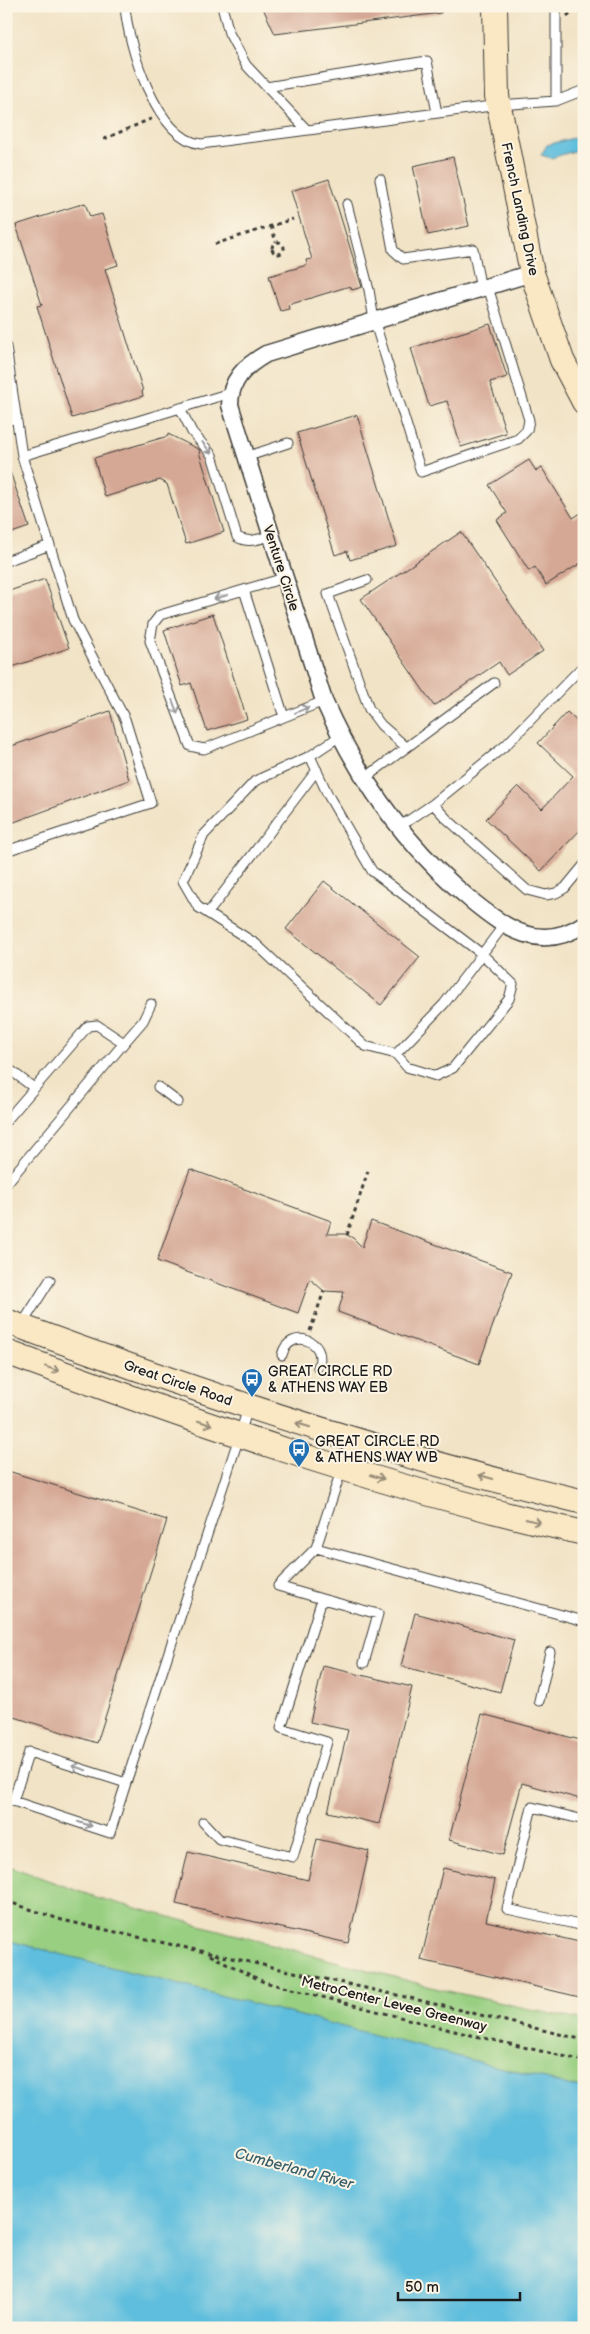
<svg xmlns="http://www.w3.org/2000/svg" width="590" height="2334" font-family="'Balsamiq Sans',sans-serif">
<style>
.green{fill:#98cf81;stroke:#5a764e}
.water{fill:#5ebedd;stroke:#3d6d7c}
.building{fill:#d5a895}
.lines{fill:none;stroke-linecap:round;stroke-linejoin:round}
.lane-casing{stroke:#3c3a36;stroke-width:11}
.street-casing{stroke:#3c3a36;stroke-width:19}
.secondary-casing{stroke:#3c3a36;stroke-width:26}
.path{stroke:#3c3a36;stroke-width:3;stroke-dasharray:4 4;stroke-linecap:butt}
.lane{stroke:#fff;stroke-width:9}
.street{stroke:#fff;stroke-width:16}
.secondary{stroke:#fae7c3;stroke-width:24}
.oneway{stroke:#999}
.oneway2{stroke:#968c78}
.labels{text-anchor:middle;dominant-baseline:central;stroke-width:4;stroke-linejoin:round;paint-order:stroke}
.street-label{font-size:14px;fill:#1c1c1c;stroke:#fcf5e5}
.poi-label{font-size:14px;fill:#1c1c1c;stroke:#fcf5e5;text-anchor:start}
.water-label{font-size:15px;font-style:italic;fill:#365d69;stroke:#fcf5e5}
</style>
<rect width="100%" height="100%" fill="#fcf5e5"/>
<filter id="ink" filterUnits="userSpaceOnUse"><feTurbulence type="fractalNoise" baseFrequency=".02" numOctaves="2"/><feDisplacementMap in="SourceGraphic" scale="10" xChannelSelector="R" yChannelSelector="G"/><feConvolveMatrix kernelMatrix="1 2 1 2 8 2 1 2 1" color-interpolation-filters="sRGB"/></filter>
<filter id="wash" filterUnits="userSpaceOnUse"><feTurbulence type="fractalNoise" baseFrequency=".0096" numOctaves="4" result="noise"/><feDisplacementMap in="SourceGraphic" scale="20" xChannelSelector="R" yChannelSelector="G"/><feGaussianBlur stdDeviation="1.12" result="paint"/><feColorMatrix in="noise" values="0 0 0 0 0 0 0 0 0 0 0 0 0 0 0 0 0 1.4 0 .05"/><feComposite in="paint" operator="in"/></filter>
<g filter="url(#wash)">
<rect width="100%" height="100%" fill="#f1e3c6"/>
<path class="green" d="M6 1865 95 1897 439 1989 584 2021V2092L6 1951Z"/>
<path class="water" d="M584 135V148L551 158 541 155 547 145Z
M6 1940 584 2089V2328H6Z"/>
<g id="blocks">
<path class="building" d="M262 6H442L441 13 275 34Z
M453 157 469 226 428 235 413 166Z
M329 179 362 287 352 290 350 286 288 305 289 309 280 311 269 276 307 265 306 260 312 259 291 191Z
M85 203 90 217 102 214 118 265 105 269 143 391H142L143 396 72 418 37 306 42 305 16 225Z
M490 324 507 377 490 382 506 433 461 447 447 401 429 406 411 348Z
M357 415 397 546 350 560 347 551 335 555 297 433Z
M168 434 200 450 199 452 224 532 186 544 167 484 160 480 105 497 94 458 168 436Z
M6 460 29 527 6 535Z
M529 460 536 471 542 468 573 518 584 511V561L546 585 535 567 529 571 497 520 507 513 489 485Z
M461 532 543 651 507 675 499 662 434 706 361 599Z
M45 579 69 648 6 669V592Z
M213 614 247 719 207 731 191 683 182 686 164 630Z
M110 711 129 780 6 825V748Z
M567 712 584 728V826L541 871 486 819 518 786 542 809 573 776 538 743Z
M324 881 420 957 381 1005 286 929Z
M190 1169 331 1221 327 1234H345L353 1238 362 1247 371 1221 512 1272 479 1364 338 1312 344 1292 324 1291 310 1279 298 1313 157 1261Z
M8 1471 167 1520 97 1743 8 1715 6 1720Z
M415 1613 514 1640 500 1692 401 1666Z
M323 1666 412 1687 379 1824 328 1812 348 1730 310 1722Z
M482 1714 584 1741V1800L522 1783 503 1855 449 1840Z
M317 1839 369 1851 348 1943 176 1904 188 1852 308 1880Z
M443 1868 495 1880 486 1921 584 1943V1998L421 1960Z"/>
</g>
</g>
<g filter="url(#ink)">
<use href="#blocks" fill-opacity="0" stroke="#3c3a36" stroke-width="1"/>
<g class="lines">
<g class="lane-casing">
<path id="lane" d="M125 6C128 46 156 138 201 144L499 105 556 101V6
M222 6 229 33 246 65 307 130
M266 87 427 61 437 113
M556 101 584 90
M380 179 393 250 403 259 473 249 481 289
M347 204 369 290 374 320 421 472 518 439 527 430 529 420 488 287
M6 347 22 456 230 393
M180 408 192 432 212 455 237 537C249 544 259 539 271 535
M6 421 17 418
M246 457 288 443
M6 561 50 545
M284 578 160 615 153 624 150 641 190 746 204 749 324 701
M367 580 328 594 369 709 381 725 406 747
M244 590 284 717
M340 736 310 756 255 781 204 835 183 881 198 907 256 944 365 1046 396 1054 444 1004 504 925
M310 756 328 795 372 871 482 954 513 984 509 999 453 1068 436 1076 407 1067 396 1054
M365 778 494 683
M433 804 446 818 527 890 546 895 556 893 565 888 584 865
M399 827 433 804 506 745 584 665
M6 851 151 803 125 719 73 620 22 456
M208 913 317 770
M124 1043 143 1021 151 1004
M6 1071 13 1072 34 1088
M158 1087 178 1102
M6 1121 88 1026 97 1025 124 1043 6 1184
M21 1326 50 1280
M282 1355C289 1327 329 1340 318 1367
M351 1440 316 1548 584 1621
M316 1548 278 1586 322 1599
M539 1701 550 1652
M126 1783 29 1752 13 1801 110 1833 126 1783 240 1434 248 1408
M584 1820 532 1807 507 1909 584 1926
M203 1822 219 1839 293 1857 327 1742 281 1728 322 1599 378 1614 364 1663"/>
</g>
<g class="street-casing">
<path id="street" d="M532 273 266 354C245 366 230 380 230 405L324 701C358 778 406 847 472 901 506 929 541 953 584 924"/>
</g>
<g class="secondary-casing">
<path id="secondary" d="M495 6 497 96 532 273 562 360 584 402
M6 1321C196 1392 387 1455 584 1502
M6 1352C195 1422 387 1489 584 1533"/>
</g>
<path class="path" d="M567 16 578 6
M104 139 153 118
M271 226 276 242
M272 248a6 6 0 1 1 12 0a6 6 0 1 1-12 0Z
M215 244 293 219
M347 1235 368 1171
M310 1331 324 1291
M6 1901 62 1920 410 1998 584 2040
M210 1955 264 1982 458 2032 584 2061"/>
<use href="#lane" class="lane"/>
<use href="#street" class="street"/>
<use href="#secondary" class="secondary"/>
</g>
<defs><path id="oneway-shaft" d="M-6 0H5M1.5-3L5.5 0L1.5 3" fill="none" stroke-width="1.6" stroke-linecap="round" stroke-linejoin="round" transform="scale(1.25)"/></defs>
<g class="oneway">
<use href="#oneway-shaft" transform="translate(207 448) rotate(52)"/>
<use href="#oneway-shaft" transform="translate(221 597) rotate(163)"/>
<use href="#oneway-shaft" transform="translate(175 707) rotate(69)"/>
<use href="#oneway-shaft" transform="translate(302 710) rotate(-22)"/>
<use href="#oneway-shaft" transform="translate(79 1768) rotate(-162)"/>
<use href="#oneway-shaft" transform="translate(85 1824) rotate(18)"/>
</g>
<g class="oneway2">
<use href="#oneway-shaft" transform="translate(52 1369) rotate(20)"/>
<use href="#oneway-shaft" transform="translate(205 1423) rotate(18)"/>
<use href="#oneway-shaft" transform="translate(303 1425) rotate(-163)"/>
<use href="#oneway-shaft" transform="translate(377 1477) rotate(16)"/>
<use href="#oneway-shaft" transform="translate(486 1477) rotate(-164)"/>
<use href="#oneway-shaft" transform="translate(533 1521) rotate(15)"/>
</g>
</g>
<defs>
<g id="bus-pin" transform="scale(1.125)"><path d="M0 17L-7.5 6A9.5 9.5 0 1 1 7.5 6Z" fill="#1f6fb2" stroke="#fcf5e5"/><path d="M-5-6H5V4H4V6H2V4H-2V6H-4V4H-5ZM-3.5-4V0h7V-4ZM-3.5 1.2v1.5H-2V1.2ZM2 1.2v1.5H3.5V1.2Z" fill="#fff"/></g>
</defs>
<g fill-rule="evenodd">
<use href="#bus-pin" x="252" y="1379"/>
<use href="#bus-pin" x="299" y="1449"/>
</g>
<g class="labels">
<g class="street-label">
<text transform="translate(520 209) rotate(78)">French Landing Drive</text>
<text transform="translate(281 568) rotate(72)">Venture Circle</text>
<text transform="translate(178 1383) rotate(19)">Great Circle Road</text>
<text transform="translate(394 2004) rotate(14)">MetroCenter Levee Greenway</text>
</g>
<g class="poi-label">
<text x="268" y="1371">GREAT CIRCLE RD<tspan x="268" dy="16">&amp; ATHENS WAY EB</tspan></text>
<text x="315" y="1441">GREAT CIRCLE RD<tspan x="315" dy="16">&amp; ATHENS WAY WB</tspan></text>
</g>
<g class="water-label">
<text transform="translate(294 2169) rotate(15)">Cumberland River</text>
</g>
</g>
<rect width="590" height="2334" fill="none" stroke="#fcf5e5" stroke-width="25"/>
<path d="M398 2292v8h122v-8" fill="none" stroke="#1c1c1c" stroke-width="2.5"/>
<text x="405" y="2292" font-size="15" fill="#1c1c1c" stroke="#fcf5e5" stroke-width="4" paint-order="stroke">50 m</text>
</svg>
